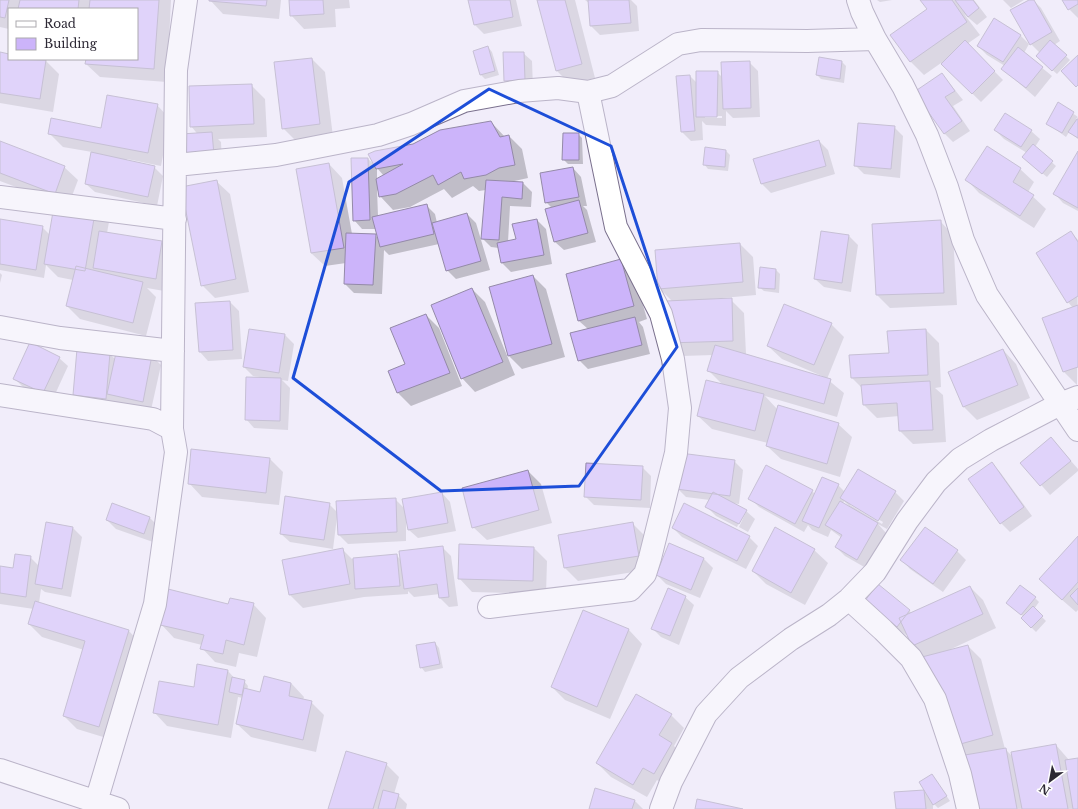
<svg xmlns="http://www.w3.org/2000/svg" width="1078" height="809" font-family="'Libre Baskerville',serif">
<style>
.shadow{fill:#0003;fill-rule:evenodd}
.building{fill:#ccb4fa;stroke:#948aa8}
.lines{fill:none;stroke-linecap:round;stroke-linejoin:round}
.minor-casing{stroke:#7a708d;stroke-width:24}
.minor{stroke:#fff;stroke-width:22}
.marked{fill:none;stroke:#1d4ed8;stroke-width:3;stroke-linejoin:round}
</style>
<rect width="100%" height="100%" fill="#f1edfa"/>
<path class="shadow" d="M0 0H171L167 82 100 77 86 64 87 59H137V9H9V29L0 27Z
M210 0H281L279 19 223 14Z
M290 0H349L350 8 335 9 336 27 304 29 291 15Z
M469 0H516L522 26 484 34 475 25Z
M538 0H575L595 78 570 84 557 71Z
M585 0H637H631L637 6 639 31 600 35 591 26 589 3Z
M877 0H892L880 2Z
M921 0H974L987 17 977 25 964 14 980 35 967 44 1003 80 981 102 941 63 924 75 911 62 892 35 928 9Z
M1003 0H1024L1011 8Z
M1031 0H1033L1041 8 1060 41 1054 45 1070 60 1057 74 1041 60 1040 53 1031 44Z
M1063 0H1078V18L1069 9Z
M1020 35 1029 44 1024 53 1052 76 1035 97 1003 69 1005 66 987 55 978 46Z
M488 47 492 52 499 75 485 79 481 75 474 51Z
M0 53 9 55V59L46 61 59 74 53 112 0 103Z
M523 53 532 61 533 89 514 90 505 81Z
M312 59 325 72 333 137 296 141 283 128Z
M749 62 758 71 760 117 733 118 726 111V126L706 125 702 121 703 140 691 141 682 132 690 76 697 83 717 72 723 78ZM705 116H722V118H705Z
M842 62 846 66 844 83 821 79 817 75Z
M942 74 963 100 953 106 970 131 953 142 944 133Z
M252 86 265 99 267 137 218 139 221 142 222 164 191 126Z
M1059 104 1078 117 1076 119 1078 120V139L1069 132 1066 137 1047 123Z
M157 105 170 119 161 166 127 159V161L154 167 163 176 157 206 95 192 86 184 92 152 63 147 49 133 102 129Z
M491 122 505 137 509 136 522 149 528 178 510 182 523 183 532 192 531 207 510 206 508 242 517 240 537 220 546 229 552 264 511 272 502 263 499 248 491 247 483 239 486 190 479 191 473 186 452 198 444 189 410 207 393 210 380 196 377 189 378 216 426 205 435 214 437 223 467 214 476 223 490 270 456 279 447 270 439 244 389 255 384 250 382 294 354 293 345 284 346 263 325 266 311 253 329 164 342 178 352 234 375 235 379 239 376 229H362L354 220 368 159 375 165 413 145ZM377 168 384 176 377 179Z
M894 127 903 136 900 178 864 174 855 165Z
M995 130 1031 131 1040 139 1035 147 1056 166 1047 177 1027 161V153L1004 139Z
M578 134 582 138 583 164H568L563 159Z
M819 141 828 150 835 174 771 193 762 184 755 160Z
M0 143 64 167 78 180 69 204 109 222 107 233 162 242 175 255 170 292 147 288 156 297 146 336 80 319 67 306 73 280 58 277 46 265 44 278 0 270V220L42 227 50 235 56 202 0 181Z
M987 147 1020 169 1034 182 1028 192 1046 209 1034 228 979 193 966 179Z
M726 151 730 155 728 171 708 169 704 164Z
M1078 153V211L1063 203 1055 194Z
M573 168 581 177 587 206H583L587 210 596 242 564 250 555 242 552 208 546 202Z
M216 181 230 194 249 292 215 298 202 285Z
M940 221 953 235 957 305 890 308 877 295Z
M1071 232 1078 240 1077 385 1064 372 1073 308 1068 302 1037 253Z
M849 236 858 245 851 292 824 287 815 279Z
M740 244 753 257 756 295 711 299 712 300H731L744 313 746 354H742L822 377V376L782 359 768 346 831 324 844 337 827 379 844 393 837 417 765 396 778 410 838 424 852 437 840 477 781 459 767 446 768 443 712 429 698 416 723 385 708 370 713 355 682 356 673 302 659 288Z
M621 260 634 274 647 319 639 322 643 327 650 354 588 369 579 360 588 329 579 321Z
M761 268 776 270 780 274 779 293 764 291 759 287Z
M0 273 2 275 0 283Z
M533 276 546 289 565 357 522 369 509 356Z
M472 289 485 302 515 375 475 392 462 378Z
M230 302 239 311 242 359 208 361 200 352Z
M426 315 439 328 462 386 411 406 398 393 390 371 406 365Z
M926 330 939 343 941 387 935 388 943 395 946 442 913 444 900 431 899 416 877 418 864 405 863 389 852 378Z
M285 335 294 344 288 381 282 380 290 388 288 430 254 428 246 419 260 377 253 376 244 367Z
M1003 350 1016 364 1030 398 977 420 964 407 950 373Z
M110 354 116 360 152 356 161 365 151 410 117 403 115 401V407L83 404 74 395Z
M59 358 68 366 52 401 23 387 14 378Z
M1051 438 1078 469V471L1050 495 1022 463Z
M270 459 283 472 279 505 202 497 189 483Z
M734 461 743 470 739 504 732 503 746 511 755 519 748 532 739 527 746 512H744L737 527 716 516 707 507 710 500 686 497 677 488Z
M992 464 1000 472 1032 516 1010 532 1001 523Z
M767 466 816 494 838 485 845 492H895L904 501 887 529 878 524 886 533 866 568 845 556 836 547 842 538 831 530 828 537 812 530 808 525 804 532 759 507 750 498ZM844 501 850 507 843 504ZM850 503 883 522 882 524 850 505Z
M642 467 651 476 650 508 594 505 585 496Z
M528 471 541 484 552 523 487 540 473 527Z
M442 493 450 502 456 531 418 538 409 530 406 512V541L348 544 339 535 337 517 333 549 290 542 281 534 329 504 338 513 395 499 405 509Z
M113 504 150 518 159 527 153 542 116 529 107 520Z
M47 523 73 528 82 537 71 597 45 592 41 589 39 603 128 630 141 644 113 740 77 729 64 716 84 650 42 637 29 624 34 609 0 604V567L14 569 30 557 39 566Z
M633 524 646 537 652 569 578 581 565 568 560 536Z
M673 528 749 537 758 546 746 569 682 537Z
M1078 537V610L1076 612 1053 592Z
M670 545 704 559 713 568 700 598 666 584 657 575Z
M442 547 451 556 458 606 449 607 440 598V594L414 597 408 591V594L364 597 303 608 290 595 283 561 342 549 352 559 396 555 401 560Z
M534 548 547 561 546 594 472 592 459 578Z
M814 550 828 563 805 605 766 584 753 571Z
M957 551 966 560 943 592 910 569 902 560Z
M970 587 983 600 996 628 947 651 968 646 981 659 1005 749 1013 757 1056 745 1069 760 1078 759V809H969L924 657 913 646 907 633 906 635 874 610 909 611 912 613Z
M685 597 694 605 679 645 661 637 652 628Z
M1035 598 1039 602 1034 609 1046 621 1036 632 1022 618 1024 617 1011 607Z
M253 604 266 618 257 657 239 653 236 667 215 662 202 648V645L174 638 161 624 229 605Z
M584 611 629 630 642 644 610 719 565 700 552 687Z
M435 643 439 648 443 668 425 672 421 667Z
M228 671 236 680 244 681 248 686 247 690 261 693 291 683 304 697 303 700 311 702 324 715 316 752 251 737 237 724 243 698 238 697 231 738 167 726 154 712Z
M671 715 684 728 674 746 684 757 667 787 657 780 647 797 611 777 597 763Z
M386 764 399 777 394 794 398 795 407 804 406 809H329Z
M932 775 950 801 938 808 933 803V809H897L895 793 925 791Z
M596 789 635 801 643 809H590Z"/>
<path class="building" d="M0 0H9L5 18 0 17Z
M20 0H79L78 9H18Z
M90 0H159L154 69 85 64 86 59H137V9H89Z
M209 0H267L266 6 209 1Z
M289 0H323L324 14 290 16Z
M468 0H510L513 17 474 25Z
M537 0H565L582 64 556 71Z
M588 0H629L631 23 590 26Z
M920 0H952L967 22 910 62 890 35 927 9Z
M955 0H973L979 8 968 17Z
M1029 0H1034L1052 32 1030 45 1010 10Z
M1062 0H1078V4L1068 10Z
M994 18 1021 35 1003 62 977 46Z
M965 40 995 71 972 94 941 64Z
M1050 40 1067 55 1052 71 1036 56Z
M488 46 495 71 480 75 473 51Z
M1018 47 1043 67 1026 88 1001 69Z
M0 52 9 54V59L46 60 40 99 0 93Z
M503 52H524L525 80 504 81Z
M1078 55V85L1076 87 1061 71Z
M819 57 842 61 840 79 816 75Z
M312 58 320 124 282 129 274 62Z
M750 61 751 108 723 109 721 62Z
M696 71H718L717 117H696Z
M942 73 955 91 945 97 962 121 944 134 914 92Z
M690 75 695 131 681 132 676 76Z
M252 84 254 124 190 127 189 86Z
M107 95 158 104 148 153 48 134 51 118 101 128Z
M1058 102 1074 112 1062 133 1046 124Z
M1005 113 1032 130 1021 147 994 130Z
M1077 119H1078V138L1068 132Z
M491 121 500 137 509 135 515 165 499 168 486 175 464 179 461 172 438 185 433 175 396 194 379 197 376 179 403 164 376 169 368 154 375 151 413 144 440 130Z
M858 123 895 126 891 169 854 166Z
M212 132 214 155 182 158 181 134Z
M563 133H579V160H562Z
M819 140 826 166 761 184 753 159Z
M0 141 65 166 55 194 0 173Z
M1033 144 1053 161 1042 174 1022 157Z
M987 146 1021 168 1013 182 1034 195 1020 216 965 180Z
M705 147 726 150 725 167 703 165Z
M1078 151V208L1053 194Z
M91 152 155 166 148 197 85 184Z
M351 158H368L370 220 353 221Z
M329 163 344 248 311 253 296 169Z
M573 167 579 197 545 203 540 173Z
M217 180 236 279 201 286 181 187Z
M486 180 523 182 522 199 502 197 499 240 481 239Z
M55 200 96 207 85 271 44 264Z
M579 200 588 233 554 242 545 209Z
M427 204 434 234 380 247 372 217Z
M467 213 481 261 446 271 432 223Z
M0 219 43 226 36 270 0 264Z
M537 219 544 255 501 263 497 243 516 239 512 224Z
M941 220 944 293 876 295 872 224Z
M99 231 162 241 156 279 93 268Z
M821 231 849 235 842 283 814 279Z
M1071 231 1078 242V296L1067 303 1036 253Z
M346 233 376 234 373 285 344 284Z
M740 243 743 282 658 289 655 250Z
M621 259 634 306 578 321 566 274Z
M76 266 143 282 133 323 66 306Z
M760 267 776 269 775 289 758 288Z
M533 275 552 344 508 356 489 287Z
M472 288 503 362 461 379 431 305Z
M732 298 733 341 667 343 666 301Z
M230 301 233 350 199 352 195 303Z
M784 304 832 323 814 365 767 346Z
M1078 305V367L1063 372 1042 318Z
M426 314 450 373 397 393 388 371 405 364 390 328Z
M635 317 642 345 578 361 570 333Z
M249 329 285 334 279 373 243 367Z
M926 329 928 375 851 378 849 355 889 353 887 331Z
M30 342 60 357 43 393 13 379Z
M715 345 831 379 824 404 707 371Z
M117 348 152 355 143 402 107 394Z
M77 349 110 353 106 399 73 395Z
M1003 349 1018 385 963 407 948 372Z
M246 377 281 378 280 421 245 420Z
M706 380 764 394 755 431 697 416Z
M930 381 933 430 899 431 897 403 863 405 861 385Z
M778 405 839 423 827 464 766 446Z
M1051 437 1071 461 1040 486 1020 463Z
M191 449 270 458 266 493 188 484Z
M680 453 735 460 730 496 676 489Z
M992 462 1024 507 1000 524 968 479Z
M586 463 643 466 641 500 584 497Z
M766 465 813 490 795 524 748 499Z
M858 469 896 491 878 521 840 498Z
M528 470 539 510 472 528 462 488Z
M822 477 839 484 819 528 802 521Z
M442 492 448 523 408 530 402 499Z
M713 492 747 510 739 524 705 507Z
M285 496 330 503 324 540 280 534Z
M396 498 397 532 338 535 336 501Z
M840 501 878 523 857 560 835 547 842 535 825 525Z
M112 503 150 517 144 534 106 520Z
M684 503 750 536 737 561 672 528Z
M46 522 73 527 62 589 35 584Z
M633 522 639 556 564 568 558 535Z
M775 527 815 549 791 593 752 571Z
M925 527 958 550 933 584 900 560Z
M1078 536V582L1062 600 1039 579Z
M669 543 704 558 691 590 656 575Z
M459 544 534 547 533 581 458 579Z
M443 546 449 597 439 598 437 584 404 589 399 551Z
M343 548 350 584 289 595 282 560Z
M15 554 31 556 26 597 0 593V566L13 568Z
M397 554 400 586 355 589 353 558Z
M878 584 910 610 897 627 864 602Z
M1020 585 1036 597 1021 615 1006 603Z
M970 586 983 614 912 646 899 618Z
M668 588 686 596 670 636 651 629Z
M1078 588V605L1070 596Z
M168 589 228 604 230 598 254 603 244 645 226 640 223 654 200 649 204 635 160 625Z
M35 601 129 630 99 727 63 716 85 641 28 624Z
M1033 606 1043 616 1031 628 1021 618Z
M583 610 629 629 597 707 551 687Z
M435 642 440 664 420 668 416 645Z
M968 645 993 735 946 748 922 657Z
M197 664 228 670 218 725 153 713 159 681 194 687Z
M264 676 291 683 289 696 312 701 303 740 236 724 244 688 260 692Z
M232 677 245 680 242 695 229 692Z
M636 694 672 714 659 735 672 743 654 774 643 768 633 785 596 763Z
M1056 744 1068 809H1022L1011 752Z
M1006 748 1017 809H968L959 756Z
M346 751 387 763 373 809H328Z
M1078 758V809H1073L1065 760Z
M932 774 947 796 933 805 919 782Z
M595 788 635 800 632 809H589Z
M383 790 399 794 395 809H378Z
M924 790 926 809H896L894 792Z
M697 799 743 809H695Z"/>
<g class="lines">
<g class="minor-casing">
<path id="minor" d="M858 0 862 12 875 39 903 86 927 135 947 187 963 240 987 295 1078 430
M176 165 276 155 378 135 411 124 464 101 519 91 558 88 588 92 612 86 678 44 701 40 807 41 875 39
M0 197 175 219
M0 327 60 338 173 351
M0 395 153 419 172 429 176 452 155 604 96 802
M172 429 176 70 186 0
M849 599 883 630 911 658 935 699 960 774 968 809
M489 607 630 590 645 574 650 558 676 453 680 408 673 359 661 314 616 227 588 92
M0 770 118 809
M661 809 671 782 706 714 739 678 791 639 829 615 849 599 875 572 907 521 936 482 960 459 991 440 1060 404 1078 397"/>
</g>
<use href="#minor" class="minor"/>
</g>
<path d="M0 0H1078V809H0ZM489 89 611 146 677 347 579 486 441 491 293 378 349 182Z" fill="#f1edfa" fill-opacity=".55" fill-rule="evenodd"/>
<path class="marked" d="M489 89 611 146 677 347 579 486 441 491 293 378 349 182Z"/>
<rect x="8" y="8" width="130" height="52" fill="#ffffff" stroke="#aba9ae"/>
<rect x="16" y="21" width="20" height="6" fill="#ffffff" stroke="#aba9ae"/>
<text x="44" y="28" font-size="12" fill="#2c2834">Road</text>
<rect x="16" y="38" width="20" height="12" fill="#ccb4fa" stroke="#aba9ae"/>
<text x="44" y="48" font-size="12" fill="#2c2834">Building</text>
<g transform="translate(1050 781) rotate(212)" stroke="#ffffff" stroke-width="3" paint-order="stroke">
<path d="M0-3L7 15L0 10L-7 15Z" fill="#2c2834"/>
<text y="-6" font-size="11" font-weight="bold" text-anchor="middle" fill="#2c2834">N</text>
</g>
</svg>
